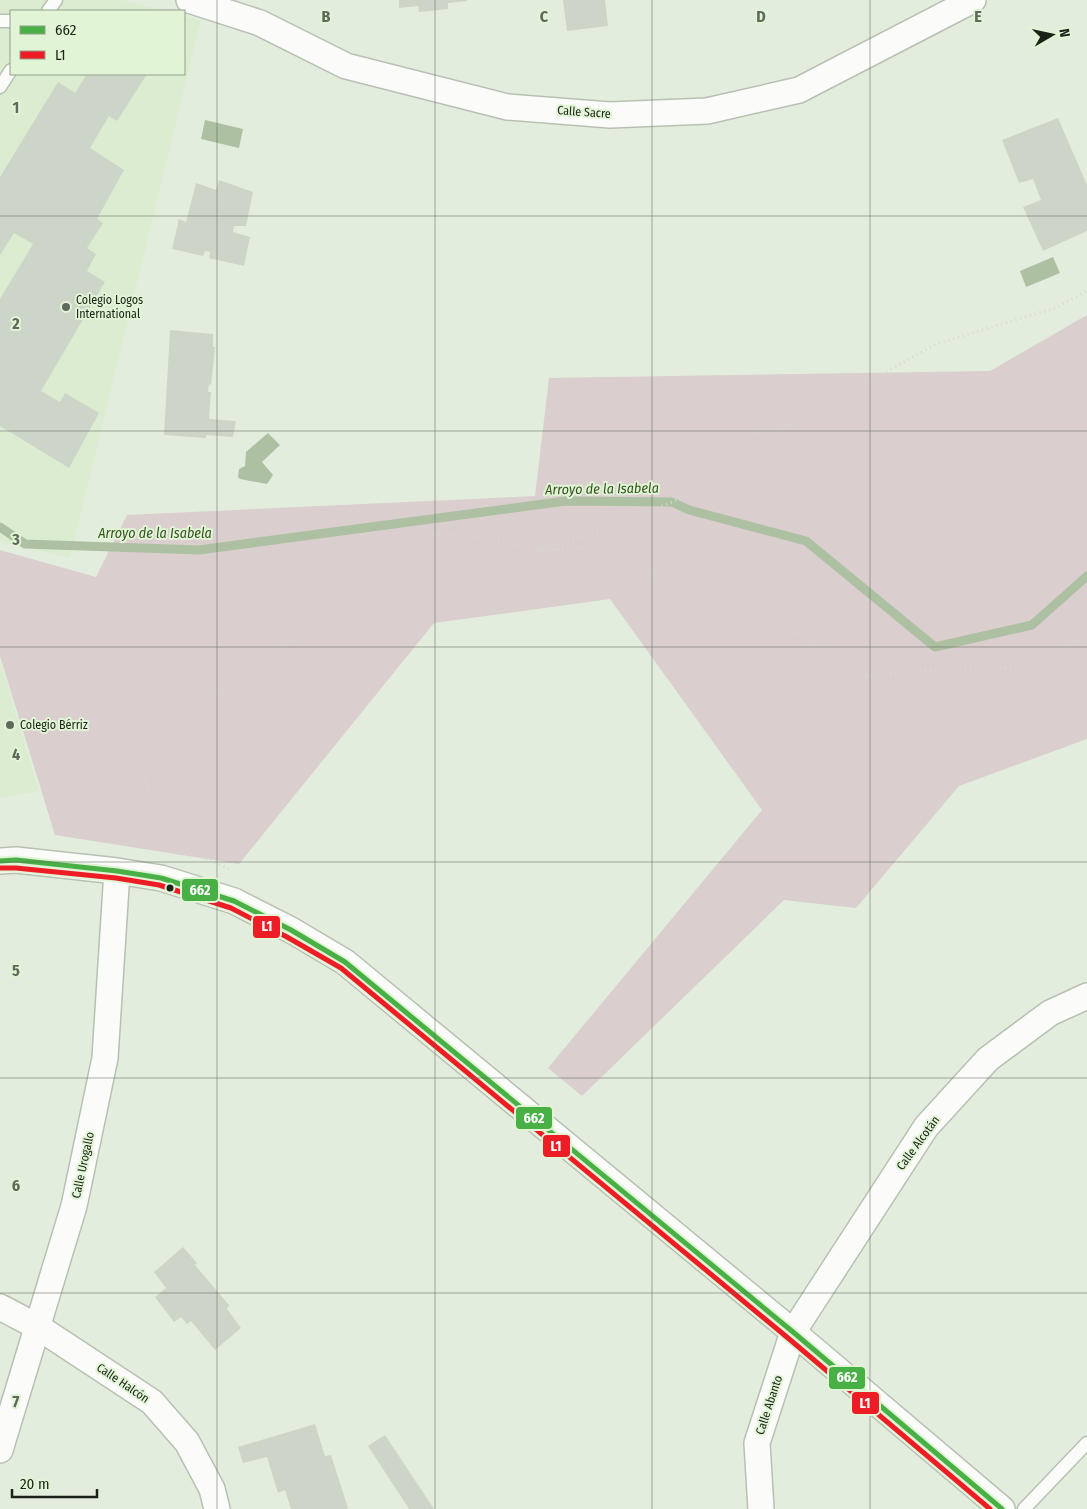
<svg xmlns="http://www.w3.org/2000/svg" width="1087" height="1509" font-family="'Fira Sans Condensed',sans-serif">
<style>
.built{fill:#dbecd1}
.green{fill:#dacece}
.water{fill:#adc0a2}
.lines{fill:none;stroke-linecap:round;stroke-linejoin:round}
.stream{stroke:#adc0a2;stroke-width:9}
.building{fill:#cdd5c8}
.service-casing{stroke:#b8c0b3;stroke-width:15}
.minor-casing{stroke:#b8c0b3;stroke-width:28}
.path{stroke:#d5d9d4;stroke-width:3;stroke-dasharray:1 4;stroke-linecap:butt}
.service{stroke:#fbfcfa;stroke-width:12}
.minor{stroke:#fbfcfa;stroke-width:25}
.bus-1-casing{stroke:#e1f4d6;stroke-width:9}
.bus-2-casing{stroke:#e1f4d6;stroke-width:9}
.bus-1{stroke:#48b045;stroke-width:5}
.bus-2{stroke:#ee1c25;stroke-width:5}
.grid{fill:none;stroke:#61695c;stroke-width:1;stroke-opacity:0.55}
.poi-dot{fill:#61695c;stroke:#e1f4d6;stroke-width:2}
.bus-dot{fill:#1b2217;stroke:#e1f4d6;stroke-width:2}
.labels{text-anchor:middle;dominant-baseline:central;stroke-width:4;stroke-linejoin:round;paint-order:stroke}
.street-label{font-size:12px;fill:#1b2217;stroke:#e1f4d6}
.poi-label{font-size:12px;fill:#1b2217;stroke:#e1f4d6;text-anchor:start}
.water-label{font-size:14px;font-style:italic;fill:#34531f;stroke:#e1f4d6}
.grid-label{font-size:16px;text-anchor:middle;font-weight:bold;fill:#61695c;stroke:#e1f4d6;stroke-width:4;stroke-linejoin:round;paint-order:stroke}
.line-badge{stroke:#e1f4d6;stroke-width:2}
.badge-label{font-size:14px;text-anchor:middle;font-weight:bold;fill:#fff}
</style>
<rect width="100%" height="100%" fill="#e3eddd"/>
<path class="built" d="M0 0H122L167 11H11V74H184V16L201 20 70 558 7 543 0 540Z
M0 660 39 791 0 798Z"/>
<path class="green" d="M1087 315V739L959 786 856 908 784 900 582 1096 548 1068 762 810 610 599 434 623 239 864 55 835 0 656V550L96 577 127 515 535 496 549 378 990 371Z"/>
<path class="water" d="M205 120 243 129 239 148 201 139Z
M1053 257 1060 273 1026 287 1020 271Z
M268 433 280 445 262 462 273 475 267 484 240 479 238 477 239 469 245 466 246 452Z"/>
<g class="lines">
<path class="stream" d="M0 527 25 544 199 550 566 501 672 502 689 510 806 541 935 647 1032 625 1087 576"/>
</g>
<path class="building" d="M399 0H467V1L448 3V9L419 12 418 6 399 8Z
M563 0H605L608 26 567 31Z
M87 74H147L117 121 109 116 90 148 124 170 97 219 103 223 87 248 96 254 87 271 105 282 41 391 60 402 65 393 99 413 69 468 0 426V299L33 244 14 233 0 255V177L58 82 75 93Z
M1058 118 1087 185V231L1043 251 1023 207 1041 200 1033 179 1019 183 1002 140Z
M219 180 253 192 246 226H234L233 232 250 237 244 266 209 258 210 252 205 251 203 256 172 249 179 219 186 222 196 183 216 190Z
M170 330 213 334V347H215L211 385 209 384 208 392H211L209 419 236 421 233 437 206 435V438L164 435Z
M183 1247 197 1263 195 1265 229 1305 227 1309 241 1328 215 1350 191 1321 187 1324 181 1317 174 1322 155 1297 166 1288 154 1272Z
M315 1424 325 1456 331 1455 348 1508 346 1509H291L285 1490 278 1493 267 1457 243 1463 238 1447Z
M385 1435 434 1509H409L368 1446Z"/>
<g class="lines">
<g class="service-casing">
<path id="service" d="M48 11 56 0
M0 21H11
M0 87 11 70
M1024 1509 1087 1443"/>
</g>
<g class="minor-casing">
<path id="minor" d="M189 0 260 23 346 66 507 107 610 115 707 111 799 90 973 0
M0 861 16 860 117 871 161 878 234 901 291 930 345 962 793 1332 1002 1509
M0 1307 38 1327 152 1402 187 1442 212 1489 217 1509
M0 1450 74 1206 105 1058 117 871
M761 1509 757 1443 793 1332 926 1127 988 1059 1050 1013 1087 996"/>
</g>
<path class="path" d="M539 549 606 530 672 502 694 491 711 460 746 435 784 429 936 344 1055 308 1087 291
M229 869 190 851 152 797 146 782 144 769V757L148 744 164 727 278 652 319 618 371 560 387 547 403 538 424 534H447L490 538 533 550 601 547 694 598 756 617 805 638 867 677 925 670 987 669 1028 665 1065 648 1087 634"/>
<use href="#service" class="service"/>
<use href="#minor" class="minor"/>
<g class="bus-1-casing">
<path id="bus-1" d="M0 861 16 860 117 871 161 878 234 901 291 930 345 962 793 1332 1002 1509"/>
</g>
<g class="bus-2-casing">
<path id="bus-2" d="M0 868H16L116 878 159 885 231 908 287 937 341 968 788 1338 990 1509"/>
</g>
<use href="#bus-1" class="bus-1"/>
<use href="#bus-2" class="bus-2"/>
</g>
<path class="grid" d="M217 0V1509M435 0V1509M652 0V1509M870 0V1509M0 216H1087M0 431H1087M0 647H1087M0 862H1087M0 1078H1087M0 1293H1087"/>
<g class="poi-dot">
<circle cx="66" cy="307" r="5"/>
<circle cx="10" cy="725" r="5"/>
</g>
<circle class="bus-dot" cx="170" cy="888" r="4.5"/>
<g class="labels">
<g class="street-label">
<text transform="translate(584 112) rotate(4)">Calle Sacre</text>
<text transform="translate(918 1143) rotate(-54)">Calle Alcotán</text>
<text transform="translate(83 1165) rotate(-78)">Calle Urogallo</text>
<text transform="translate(123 1383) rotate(34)">Calle Halcón</text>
<text transform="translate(769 1405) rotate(-72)">Calle Abanto</text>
</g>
<g class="poi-label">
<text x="76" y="300">Colegio Logos<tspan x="76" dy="14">International</tspan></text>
<text x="20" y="725">Colegio Bérriz</text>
</g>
<g class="water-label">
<text transform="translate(602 489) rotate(-1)">Arroyo de la Isabela</text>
<text x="155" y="533">Arroyo de la Isabela</text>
</g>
</g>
<g class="grid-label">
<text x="326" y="22">B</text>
<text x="544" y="22">C</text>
<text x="761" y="22">D</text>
<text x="978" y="22">E</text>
<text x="16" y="113">1</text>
<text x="16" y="329">2</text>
<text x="16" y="545">3</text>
<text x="16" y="760">4</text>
<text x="16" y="976">5</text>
<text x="16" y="1191">6</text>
<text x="16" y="1407">7</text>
</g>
<g class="line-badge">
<rect x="181" y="878" width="38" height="24" rx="5" fill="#48b045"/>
<rect x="252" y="915" width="29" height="24" rx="5" fill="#ee1c25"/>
<rect x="515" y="1106" width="38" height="24" rx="5" fill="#48b045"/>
<rect x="542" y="1134" width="29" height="24" rx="5" fill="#ee1c25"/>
<rect x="828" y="1366" width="38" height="24" rx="5" fill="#48b045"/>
<rect x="851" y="1391" width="29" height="24" rx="5" fill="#ee1c25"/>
</g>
<g class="badge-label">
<text x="200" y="895">662</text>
<text x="267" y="931">L1</text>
<text x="534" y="1123">662</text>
<text x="556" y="1151">L1</text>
<text x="847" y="1382">662</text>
<text x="865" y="1408">L1</text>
</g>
<rect x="10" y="10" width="175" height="65" fill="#e1f4d6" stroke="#92a08a"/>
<rect x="20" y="26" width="25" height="8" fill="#48b045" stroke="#92a08a"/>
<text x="55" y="35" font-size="15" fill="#1b2217">662</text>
<rect x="20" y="51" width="25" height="8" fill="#ee1c25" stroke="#92a08a"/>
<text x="55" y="60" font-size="15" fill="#1b2217">L1</text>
<g transform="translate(1052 35) rotate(81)" stroke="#e1f4d6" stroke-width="4" paint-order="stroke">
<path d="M0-4L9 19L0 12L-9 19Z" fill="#1b2217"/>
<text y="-8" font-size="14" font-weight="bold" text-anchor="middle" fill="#1b2217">N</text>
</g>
<path d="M12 1489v8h85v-8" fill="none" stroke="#1b2217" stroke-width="2.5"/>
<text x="20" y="1489" font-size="15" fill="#1b2217" stroke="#e1f4d6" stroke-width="4" paint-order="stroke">20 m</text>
</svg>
